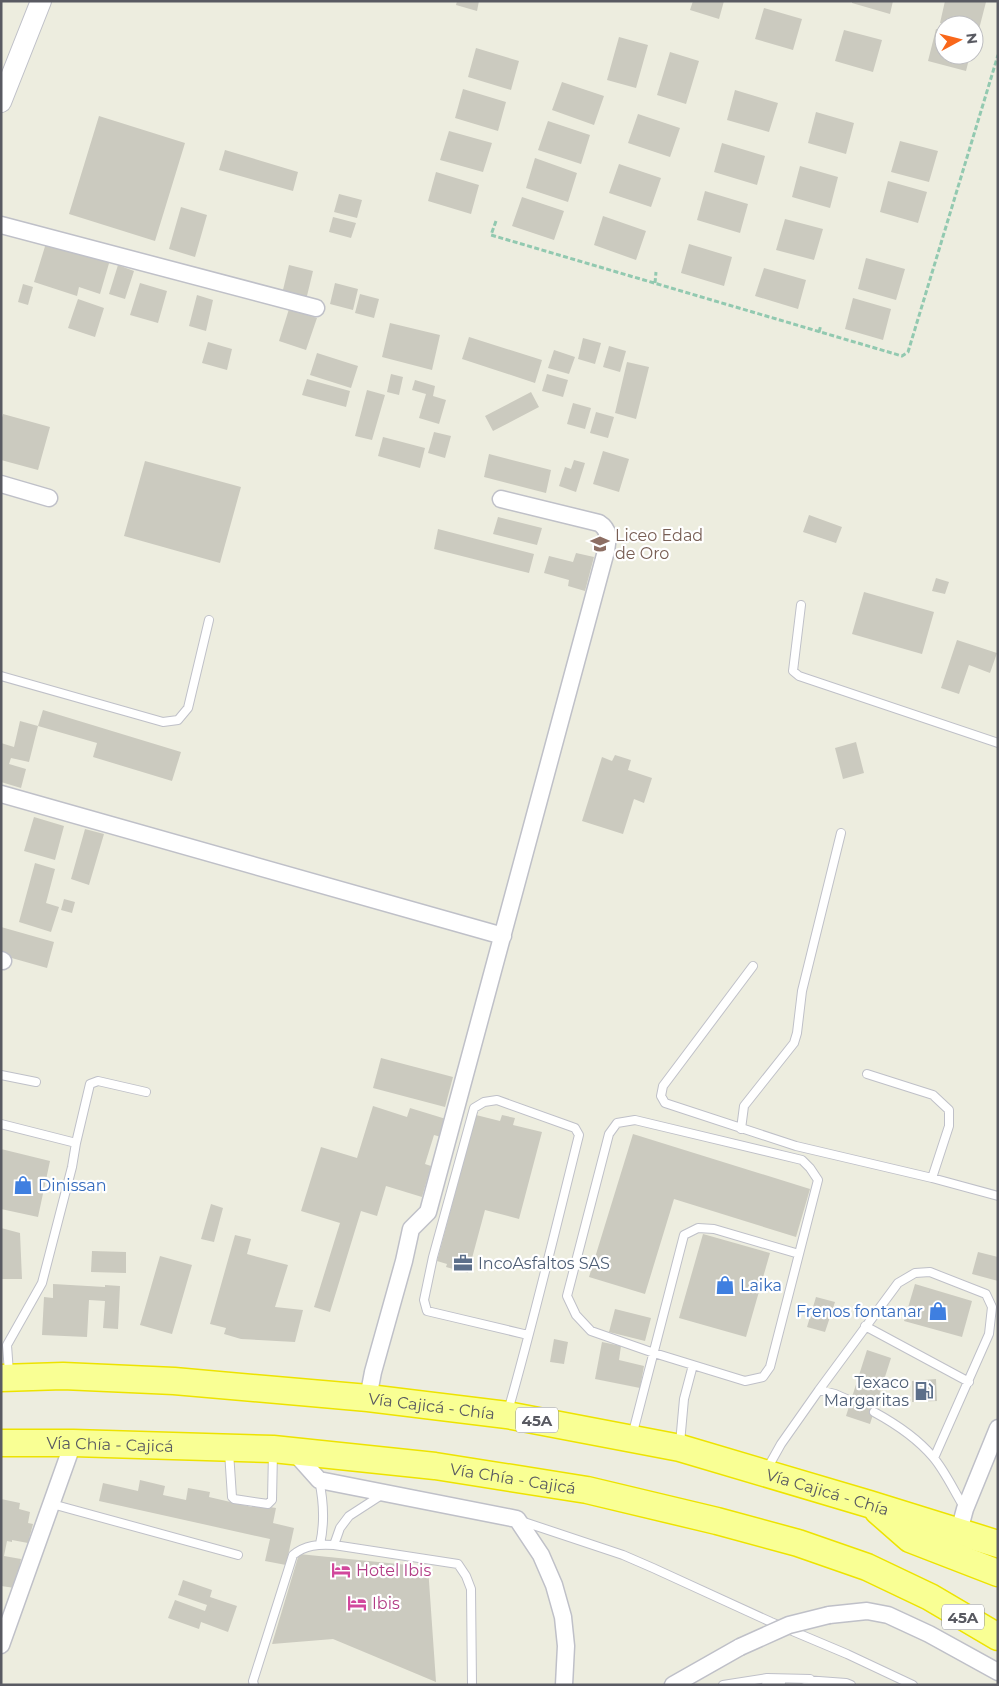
<svg xmlns="http://www.w3.org/2000/svg" width="999" height="1686" font-family="Montserrat,sans-serif">
<style>
.building{fill:#cbcabf}
.lines{fill:none;stroke-linecap:round;stroke-linejoin:round}
.service-casing{stroke:#bfc0c8;stroke-width:10}
.minor-casing{stroke:#bfc0c8;stroke-width:19}
.tertiary-casing{stroke:#bfc0c8;stroke-width:22}
.trunk-casing{stroke:#ede300;stroke-width:29}
.path{stroke:#92c9b0;stroke-width:3;stroke-dasharray:5 2.5;stroke-linecap:butt}
.service{stroke:#fff;stroke-width:8}
.minor{stroke:#fff;stroke-width:16}
.tertiary{stroke:#fff;stroke-width:20}
.trunk{stroke:#f9ff94;stroke-width:26}
.minor-bridge-casing{stroke:#bfc0c8;stroke-width:19;stroke-linecap:butt}
.minor-bridge{stroke:#fff;stroke-width:16}
.labels{text-anchor:middle;dominant-baseline:central;stroke-width:4.5;stroke-linejoin:round;paint-order:stroke}
.shield{fill:#fff;stroke:#8b8c91;stroke-width:1}
.shield-label{font-size:15px;font-weight:bold;fill:#595a62}
.education-label{font-size:16px;fill:#785e54;stroke:#fff;text-anchor:start}
.shop-label{font-size:16px;fill:#366cbe;stroke:#fff;text-anchor:start}
.service-label{font-size:16px;fill:#4e5e75;stroke:#fff;text-anchor:start}
.street-label{font-size:16px;fill:#595a62;stroke:#fff}
.hotel-label{font-size:16px;fill:#b23c85;stroke:#fff;text-anchor:start}
</style>
<rect width="100%" height="100%" fill="#ededdf"/>
<path class="building" d="M457 1H479L477 11 456 5Z
M693 1H724L719 19 690 10Z
M852 1H893L890 14 852 3Z
M945 1 986 2 978 33 974 32V25H948L940 23Z
M764 8 802 19 793 50 755 39Z
M936 29 944 31V55H970L966 71 928 61Z
M844 30 882 40 873 72 835 61Z
M619 37 648 45 636 88 607 80Z
M476 48 519 61 511 90 468 77Z
M670 52 699 61 686 104 657 95Z
M562 82 604 96 594 125 552 110Z
M463 89 506 102 498 131 455 118Z
M735 90 778 103 769 132 727 120Z
M816 112 854 123 846 154 808 143Z
M638 114 680 128 670 157 628 143Z
M99 116 185 143 155 241 69 214Z
M548 121 590 135 581 164 538 150Z
M449 131 492 143 483 172 440 160Z
M900 141 938 151 929 182 891 172Z
M722 143 765 156 757 185 714 172Z
M225 150 298 172 293 191 219 170Z
M535 158 577 173 568 202 526 188Z
M619 164 661 178 651 207 609 193Z
M800 166 838 177 830 208 792 197Z
M436 172 479 185 471 214 428 201Z
M888 181 927 192 918 223 880 212Z
M705 191 748 204 740 233 697 220Z
M339 194 362 200 357 218 334 212Z
M522 197 564 211 554 240 512 226Z
M181 207 207 215 195 257 169 249Z
M603 216 646 231 636 260 594 245Z
M333 217 356 223 351 238 329 232Z
M785 219 823 229 814 260 776 250Z
M47 240 110 260 100 294 79 287 77 296 34 282Z
M689 244 732 257 724 286 681 273Z
M866 258 905 269 896 300 858 289Z
M118 265 134 271 125 299 109 294Z
M289 265 313 271 306 300 282 294Z
M764 268 806 280 798 309 755 296Z
M140 283 167 291 158 323 130 315Z
M335 283 358 289 353 310 330 304Z
M23 284 33 287 28 305 18 302Z
M360 294 379 299 374 318 355 313Z
M197 295 213 300 206 331 189 326Z
M853 298 891 309 883 340 845 329Z
M78 299 104 308 95 337 68 328Z
M289 309 317 318 306 350 279 341Z
M390 323 440 335 432 370 382 357Z
M469 337 542 360 535 383 462 359Z
M583 338 601 343 595 364 578 359Z
M208 342 232 349 227 370 202 363Z
M609 346 626 351 620 372 603 367Z
M554 350 575 357 569 374 548 368Z
M317 353 358 366 351 388 310 375Z
M627 362 649 367 636 419 615 413Z
M391 374 403 377 399 395 387 392Z
M547 374 568 380 563 397 542 391Z
M307 379 350 391 346 407 302 395Z
M415 380 435 386 433 396 446 400 439 424 419 418 426 394 412 390Z
M367 390 385 395 372 440 355 436Z
M531 392 539 407 493 431 485 416Z
M573 403 591 408 585 429 567 424Z
M596 412 614 417 608 438 590 433Z
M3 414 50 427 38 470 1 460V421Z
M434 432 451 436 445 458 428 453Z
M383 437 425 448 420 468 378 456Z
M603 451 629 459 619 492 593 484Z
M489 454 551 470 546 493 484 477Z
M574 460 585 463 576 492 559 486 565 467 571 469Z
M145 461 241 487 220 563 124 536Z
M809 515 842 527 836 543 803 532Z
M498 517 542 528 537 545 493 534Z
M438 529 534 554 529 573 434 549Z
M576 553 594 557 585 591 568 586 569 580 544 573 549 556 573 562Z
M936 578 949 582 945 594 932 591Z
M864 592 934 612 922 654 852 634Z
M957 640 997 653 990 673 969 665 959 694 941 688Z
M43 710 181 752 172 781 93 757 97 743 38 726Z
M20 721 38 726 29 762 11 758 9 764 26 769 21 788 1 782V743L14 747Z
M856 742 864 773 843 779 835 748Z
M615 755 631 760 628 770 652 778 644 803 634 799 623 834 582 821 602 757 612 761Z
M34 817 64 826 55 860 24 851Z
M85 829 104 834 89 885 71 879Z
M35 863 55 869 46 903 59 907 51 932 19 922Z
M64 899 75 902 72 913 61 910Z
M1 927 54 942 47 968 1 955Z
M381 1058 453 1077 445 1107 373 1088Z
M373 1106 407 1117 410 1108 446 1119 441 1137 434 1135 425 1164 431 1166 422 1197 386 1186 377 1216 361 1211 330 1312 314 1307 340 1223 301 1211 321 1147 357 1158Z
M476 1115 500 1121 502 1115 515 1118 513 1125 542 1132 519 1219 485 1210 468 1273 446 1267 447 1264 437 1261Z
M633 1134 810 1189 796 1237 674 1199 645 1294 589 1277Z
M1 1149 50 1161 38 1217 1 1209Z
M211 1204 223 1208 214 1242 201 1239Z
M1 1228 20 1233 22 1279H1Z
M703 1234 770 1253 746 1337 679 1318Z
M235 1235 251 1239 247 1254 288 1265 275 1307 303 1310 295 1342 241 1339 224 1334 226 1328 210 1324Z
M92 1251 126 1252V1273L91 1272Z
M978 1252 998 1257V1281L972 1274Z
M160 1256 192 1265 172 1334 140 1325Z
M53 1284 105 1287V1285L120 1286 118 1329 103 1328 105 1301 89 1300 87 1337 42 1335 44 1297 53 1298Z
M915 1284 972 1301 962 1337 904 1321Z
M816 1297 835 1302 825 1332 807 1327Z
M615 1309 651 1318 645 1341 609 1332Z
M554 1339 568 1342 564 1364 550 1362Z
M602 1342 621 1346 619 1360 644 1366 640 1388 595 1379Z
M867 1350 891 1358 870 1424 846 1416Z
M936 1379 937 1401 912 1402V1381Z
M140 1480 165 1486 163 1495 186 1500 188 1488 210 1492 209 1497 252 1507 251 1504 276 1508 273 1523 294 1528 286 1565 265 1561 270 1539 99 1501 103 1483 138 1491Z
M1 1499 20 1503 19 1509 30 1512 28 1523 33 1524 28 1543 12 1540V1542L7 1541 4 1556 21 1559 15 1588 1 1586Z
M299 1554 428 1567 436 1682 333 1639 272 1644Z
M183 1580 212 1590 210 1597 237 1606 228 1632 201 1622 199 1629 168 1618 175 1600 205 1611 207 1605 178 1595Z"/>
<g class="lines">
<g class="service-casing">
<path id="service" d="M801 605 793 671 799 676 998 743
M1 676 163 722 178 720 188 708 209 620
M753 966 663 1086 661 1096 665 1103 796 1146 932 1178 998 1196
M867 1074 933 1095 949 1110V1126L932 1178
M1 1075 36 1082
M635 1120 802 1160 810 1168 818 1180 770 1367 763 1377 745 1381 654 1353 591 1331 576 1315 567 1296 609 1134 617 1123Z
M1 1124 76 1143
M741 1129 744 1106 794 1043 797 1033 802 991 841 833
M865 1326 969 1382
M9 1373 7 1345 42 1283 72 1167 76 1143 90 1084 98 1081 146 1092
M819 1390 898 1283 915 1273 930 1272 986 1294 992 1307 989 1334 934 1458
M508 1411C534 1320 556 1227 579 1135L575 1128 497 1100 484 1102 474 1108 433 1257 424 1300 427 1311 528 1335
M874 1412C896 1424 917 1438 933 1457 945 1471 954 1491 964 1507
M632 1436 684 1235 698 1228 714 1229 799 1254
M680 1443 684 1399 693 1365
M229 1452 232 1497 234 1499 268 1504 272 1500 273 1452
M767 1469 781 1444 819 1390 835 1394 851 1401
M319 1480C324 1503 325 1522 320 1544
M52 1504 238 1555
M521 1521 623 1555 653 1568 771 1622 847 1654 913 1685
M334 1545 340 1528 349 1516 383 1494
M805 1680 846 1683 851 1685
M254 1685 253 1681 293 1555C305 1545 319 1544 334 1545L458 1564 466 1576 471 1589 472 1685
M723 1685 767 1678 810 1679
M766 1685 781 1682"/>
</g>
<g class="minor-casing">
<path id="minor" d="M1 225 316 308
M1 484 49 498
M1 794 503 936
M1 960 3 961
M368 1398 373 1372 404 1261 411 1229 428 1212 606 551C608 538 610 530 599 523L501 499
M294 1452 319 1480 517 1519 541 1555 554 1585 563 1617 566 1646 564 1685
M959 1531 965 1509 998 1428
M829 1615 867 1611 888 1615 929 1634 998 1672
M1 1645 73 1443
M673 1685 740 1647"/>
</g>
<g class="tertiary-casing">
<path id="tertiary" d="M1 102 41 1"/>
</g>
<g class="trunk-casing">
<g id="trunk">
<path id="s1" d="M1 1378 63 1376 174 1381 368 1398 507 1415 680 1448 869 1504 998 1544"/>
<path id="s2" d="M1 1443H73L273 1449 435 1466 587 1490 717 1521 798 1543 867 1567 930 1597 998 1637"/>
<path d="M878 1511 910 1539 998 1573"/>
</g>
</g>
<path class="path" d="M496 221 491 235 902 356 908 352 998 55
M655 283 656 272
M819 332 821 325"/>
<use href="#service" class="service"/>
<use href="#minor" class="minor"/>
<use href="#tertiary" class="tertiary"/>
<use href="#trunk" class="trunk"/>
<g class="minor-bridge-casing">
<path id="minor-bridge" d="M740 1647 789 1625 829 1615"/>
</g>
<use href="#minor-bridge" class="minor-bridge"/>
</g>
<defs>
<g id="school-bare" transform="scale(1.5)"><path d="M0-5L7-2L0 1L-7-2ZM-4 1L0 2.5L4 1V4Q0 6-4 4Z" fill="#8d6e63" stroke="#fff" stroke-width="2.5" paint-order="stroke"/></g>
<g id="shop-bare" transform="scale(1.5)"><path d="M-5-2.5h2.3a2.7 3.5 0 0 1 5.4 0H5L5.5 6h-11ZM-1.5-2.5h3a1.5 2.3 0 0 0-3 0Z" fill="#3f7fe0" stroke="#fff" stroke-width="2.5" paint-order="stroke"/></g>
<g id="office-bare" transform="scale(1.5)"><path d="M-6-3h4V-5.5h4V-3h4V5H-6ZM-1-4.5V-3h2v-1.5ZM-6 0V1H6V0Z" fill="#5c6f8a" stroke="#fff" stroke-width="2.5" paint-order="stroke"/></g>
<g id="fuel-bare" transform="scale(1.5)"><path d="M-5.5-6h7V0h2V4h1.3V-2.5L3-4.5l.8-.8L6-3V5H2.5V1h-1V6h-7ZM-4.2-4.7v3.2H.2V-4.7Z" fill="#5c6f8a" stroke="#fff" stroke-width="2.5" paint-order="stroke"/></g>
<g id="hotel-bare" transform="scale(1.5)"><path d="M-6-4.5h1.5V1H6V5H4.5V3h-9V5H-6ZM-4 0a1.8 1.8 0 1 1 3.6 0ZM.5 0V-2.5h3Q6-2.5 6 0Z" fill="#d1479c" stroke="#fff" stroke-width="2.5" paint-order="stroke"/></g>
</defs>
<g fill-rule="evenodd">
<use href="#school-bare" x="600" y="544"/>
<use href="#shop-bare" x="23" y="1185"/>
<use href="#office-bare" x="463" y="1263"/>
<use href="#shop-bare" x="725" y="1285"/>
<use href="#shop-bare" x="938" y="1311"/>
<use href="#fuel-bare" x="924" y="1391"/>
<use href="#hotel-bare" x="341" y="1570"/>
<use href="#hotel-bare" x="357" y="1603"/>
</g>
<g class="labels">
<g class="shield">
<rect x="516" y="1407.5" width="42" height="25" rx="4"/>
<rect x="942" y="1604.5" width="42" height="25" rx="4"/>
</g>
<g class="shield-label">
<text x="537" y="1420">45A</text>
<text x="963" y="1617">45A</text>
</g>
<g class="education-label">
<text x="615" y="535">Liceo Edad<tspan x="615" dy="18">de Oro</tspan></text>
</g>
<g class="shop-label">
<text x="38" y="1185">Dinissan</text>
<text x="740" y="1285">Laika</text>
<text x="923" y="1311" text-anchor="end">Frenos fontanar</text>
</g>
<g class="service-label">
<text x="478" y="1263">IncoAsfaltos SAS</text>
<text x="909" y="1382" text-anchor="end">Texaco<tspan x="909" dy="18">Margaritas</tspan></text>
</g>
<g class="street-label">
<text stroke="none"><textPath href="#s1" startOffset="432">Vía Cajicá - Chía</textPath></text>
<text stroke="none"><textPath href="#s2" startOffset="109">Vía Chía - Cajicá</textPath></text>
<text stroke="none"><textPath href="#s2" startOffset="514">Vía Chía - Cajicá</textPath></text>
<text stroke="none"><textPath href="#s1" startOffset="838">Vía Cajicá - Chía</textPath></text>
</g>
<g class="hotel-label">
<text x="356" y="1570">Hotel Ibis</text>
<text x="372" y="1603">Ibis</text>
</g>
</g>
<rect width="999" height="1686" fill="none" stroke="#595a62" stroke-width="5"/>
<g transform="translate(959 40) rotate(83)"><circle r="24" fill="#ffffff" stroke="#bdbdc0"/>
<path d="M0-4L9 19L0 12L-9 19Z" fill="#f9671a"/>
<text y="-8" font-size="14" font-weight="bold" text-anchor="middle" fill="#595a62">N</text>
</g>
</svg>
